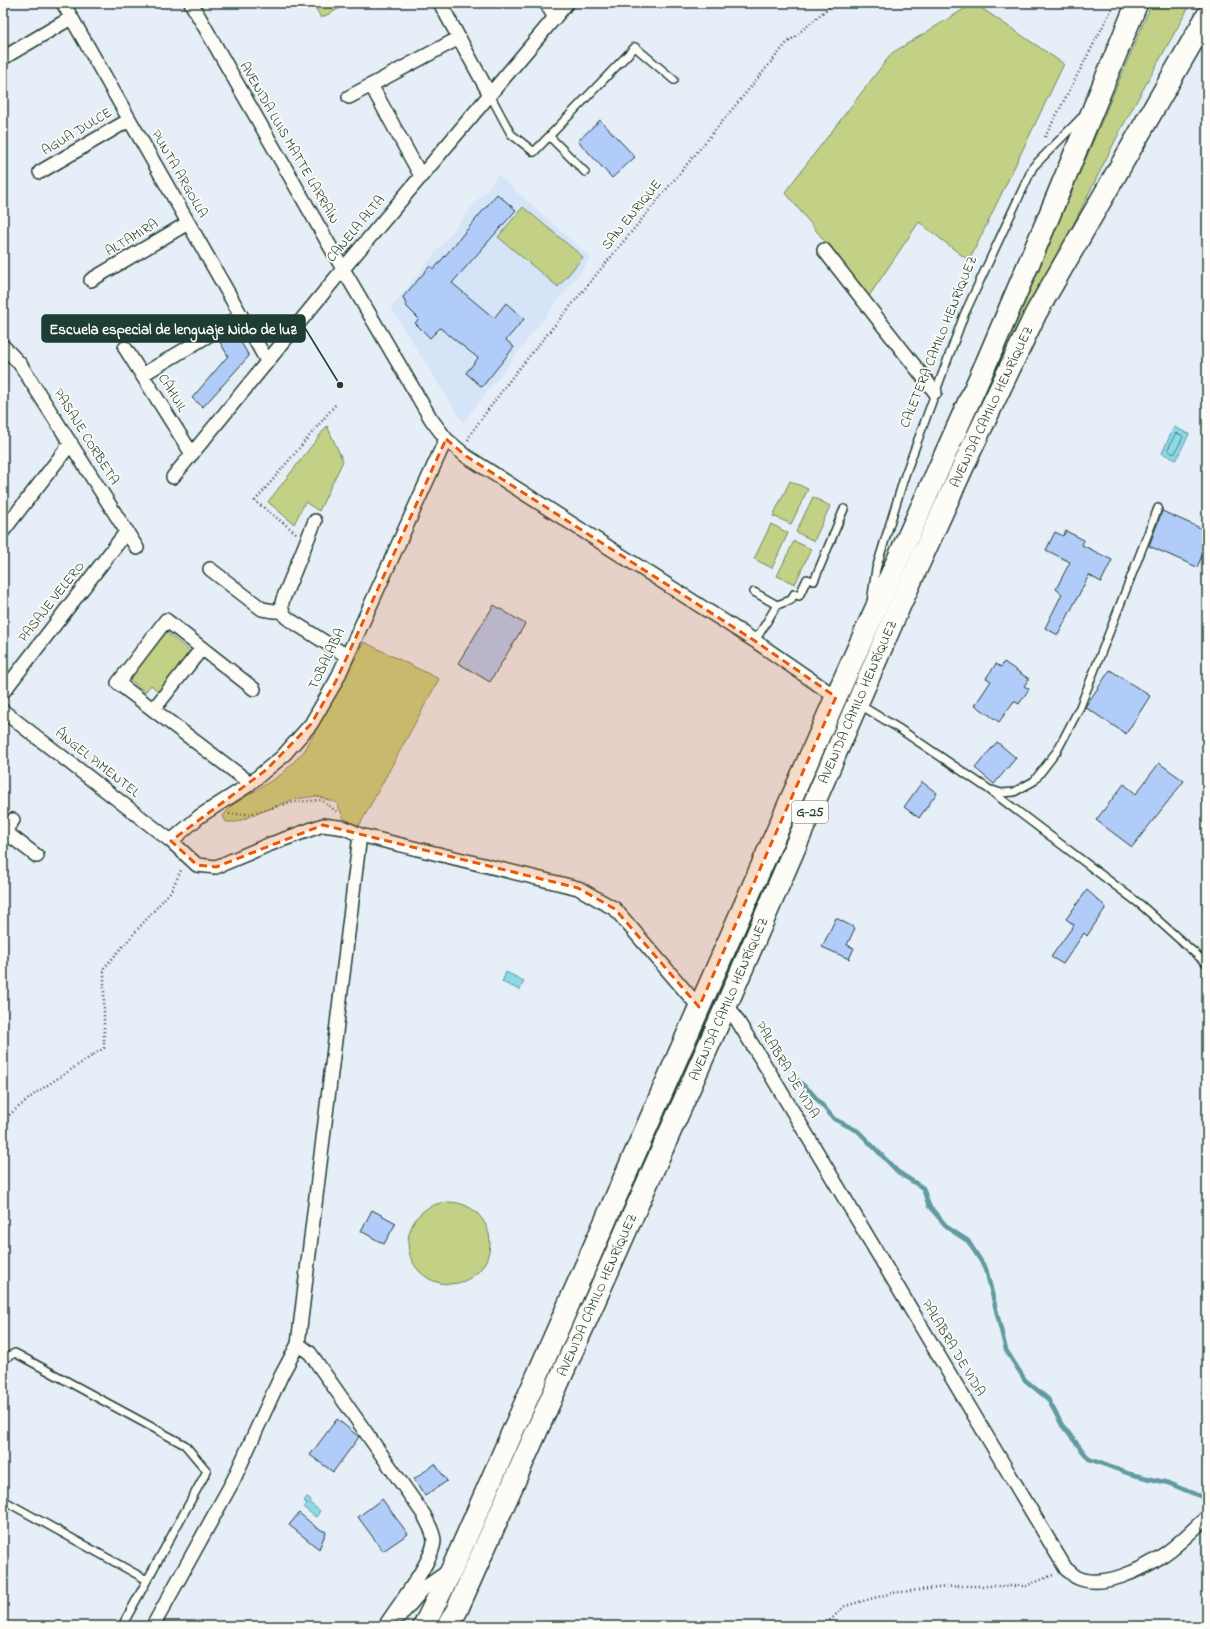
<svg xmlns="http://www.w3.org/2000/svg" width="1210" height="1629" font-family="'Indie Flower',sans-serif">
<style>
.built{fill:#d6e4f8}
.green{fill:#c2d186;stroke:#70875d}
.water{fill:#8bdae7;stroke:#609b9f}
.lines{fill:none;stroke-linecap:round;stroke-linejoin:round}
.shore{stroke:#4a7c7c;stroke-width:1}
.stream{stroke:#609b9f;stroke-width:4.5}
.building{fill:#b1ccf9;stroke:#1f3d34}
.lane-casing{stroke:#1f3d34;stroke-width:10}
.street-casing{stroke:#1f3d34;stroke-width:16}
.primary-casing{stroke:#1f3d34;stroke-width:24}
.path{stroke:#1f3d34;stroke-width:2.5;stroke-dasharray:1 3;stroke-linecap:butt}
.lane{stroke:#fdfcf7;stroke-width:7}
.street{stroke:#fdfcf7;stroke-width:13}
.primary{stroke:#fdfcf7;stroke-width:21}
.marked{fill:#e8590c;fill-opacity:0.2;stroke:#e8590c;stroke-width:3;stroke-dasharray:8 5;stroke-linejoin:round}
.labels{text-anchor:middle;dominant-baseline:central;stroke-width:3.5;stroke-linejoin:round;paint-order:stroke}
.shield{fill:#fdfcf7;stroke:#62766e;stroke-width:1}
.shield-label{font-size:13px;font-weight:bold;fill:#1f3d34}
.street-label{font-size:14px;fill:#1f3d34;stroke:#fdfcf7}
.leader{fill:none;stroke:#1f3d34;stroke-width:1.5}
.callout-dot{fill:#1f3d34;stroke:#fdfcf7;stroke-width:1.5}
.callout{fill:#1f3d34;stroke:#1f3d34;stroke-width:1.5}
.callout-label{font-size:15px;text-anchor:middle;font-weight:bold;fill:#fff}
</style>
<rect width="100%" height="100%" fill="#e6eef8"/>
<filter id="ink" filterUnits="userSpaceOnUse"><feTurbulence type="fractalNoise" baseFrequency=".025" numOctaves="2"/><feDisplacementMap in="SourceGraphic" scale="8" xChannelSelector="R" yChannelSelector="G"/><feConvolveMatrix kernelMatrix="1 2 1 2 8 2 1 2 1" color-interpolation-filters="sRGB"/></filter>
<g filter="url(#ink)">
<path class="built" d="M498 175 591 258 463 423 391 308Z"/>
<path class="green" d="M313 3H340L342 7 321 18Z
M974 3 1064 64 969 261 919 222 869 296 785 192 892 53Z
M1152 3H1191L1120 131 920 532 955 443 1024 304Z
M523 207 583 257 558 287 498 237Z
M327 426 343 461 319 511 305 502 294 524 268 502Z
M790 481 808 489 791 524 773 516Z
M813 497 830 506 814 541 796 532Z
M771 524 788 533 772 568 754 559Z
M794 541 811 549 795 584 777 576Z
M165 631 192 653 160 693 151 685 145 692 128 678Z
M364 642 439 679 359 826 344 819 337 803 317 796 295 799 236 822H226L223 816 231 806 282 774 305 750Z
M408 1243a41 41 0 1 1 82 0a41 41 0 1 1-82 0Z"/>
<path class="water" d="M1174 427 1189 434 1176 460 1162 453Z
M506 972 524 981 520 990 502 982Z
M307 1497 311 1501 310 1503 320 1511 316 1517 304 1508 307 1504 304 1501Z"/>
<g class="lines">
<path class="shore" d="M1176 433 1182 435 1183 437 1175 453 1173 454 1168 450Z"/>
<path class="stream" d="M797 1080 810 1091 834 1119 858 1131 898 1172 923 1188 929 1206 948 1228 968 1241 986 1269 1006 1350 1025 1380 1048 1399 1062 1425 1089 1459 1130 1474 1168 1483 1202 1497 1204 1500"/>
</g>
<path class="building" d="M600 120 635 157 612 178 578 141Z
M497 194 516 210 452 283 494 318 506 303 524 319 506 340 514 347 482 387 466 373 478 358 440 328 430 338 415 323 419 319 407 307 403 297 430 266 434 269Z
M235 332 249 356 203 407 192 398 228 356 220 342Z
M1162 511 1207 531V545L1197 567 1149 546Z
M1066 531 1084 540 1082 545 1112 560 1101 582 1089 575 1058 635 1045 628 1062 594 1056 589 1070 562 1046 550 1055 532 1063 536Z
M494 605 525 624 490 682 458 663Z
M1004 662 1029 679 1024 686 1029 689 1019 704 1014 701 999 722 975 705 991 681 986 678 996 664 1001 667Z
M1110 670 1150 696 1126 734 1085 707Z
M997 742 1016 758 994 784 975 768Z
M1159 763 1184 781 1132 847 1096 820 1124 784 1136 794Z
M922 782 937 793 919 818 904 807Z
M1087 890 1106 907 1087 936 1084 933 1063 964 1051 957 1074 925 1066 919Z
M836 918 855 928 847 945 854 948 849 959 822 947Z
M372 1210 396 1223 384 1244 361 1231Z
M337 1419 359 1437 333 1472 310 1455Z
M435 1464 447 1481 425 1496 414 1479Z
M382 1499 408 1534 383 1551 358 1517Z
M299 1513 317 1528 326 1532 319 1549 289 1525Z"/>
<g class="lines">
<g class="lane-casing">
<path id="lane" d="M490 95 511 134 534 152 635 47 674 80
M549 136 585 172
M754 592 777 605
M871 602 876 569 905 475 964 315 1033 167 1082 117
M755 641 777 605 791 600 794 594 799 596 807 579 814 581 844 509
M860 705 898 728 987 788 1141 905 1207 964
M992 790 1001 793 1014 792 1034 781 1057 751 1080 707 1158 508
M3 1359 15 1353 185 1445 207 1471 122 1626
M3 1500 147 1580"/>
</g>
<g class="street-casing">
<path id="street" d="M63 3 267 361
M191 3 343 269 431 419 446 439 466 456 755 641 836 697
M440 3 490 95
M546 3 555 18
M3 58 71 18
M371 85 421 176
M349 97 459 38
M40 172 129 120
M824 250 935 392
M91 280 188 223
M3 346 20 364 137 548
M125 348 192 454
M142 375 241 316
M173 477 343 269 567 3
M315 521 283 599C280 608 282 615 290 620L347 656
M3 531 71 443
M210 569 262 609 274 611 282 610
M3 692 127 531
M153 710 202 648
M3 711 171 841 197 865 216 867 268 845 323 825 345 828 360 835 578 888 615 909 699 1007
M250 783 118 683 166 620 254 689
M4 831 37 856
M3 833 13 820
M171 841 200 816 247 786 266 770 282 757 311 724 336 681 446 439
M727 1004 768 1070 1066 1569C1069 1571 1073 1575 1076 1577 1101 1590 1142 1570 1163 1555 1179 1545 1193 1529 1207 1517
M298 1344 310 1353 424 1515C427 1522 434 1532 434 1541 433 1561 397 1607 385 1626
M400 1616 424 1588 450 1570
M153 1626 233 1481 281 1376 298 1344 360 835"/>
</g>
<g class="primary-casing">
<g id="primary">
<path d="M424 1626 453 1567 836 697 988 359 1049 216 1137 3"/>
<path id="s1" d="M448 1626 457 1610 727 1004 900 605 968 456 1036 313 1207 16"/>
</g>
</g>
<path class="path" d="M1045 137 1115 3
M468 440 471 433 513 376 786 44 834 3
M296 533 255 501 336 404
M229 814H249L294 802 321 800 336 811 338 813
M3 1120 37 1092 104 1048V968L171 891 182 868
M824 1626 845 1606 892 1593 956 1586H1026L1053 1575"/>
<use href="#lane" class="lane"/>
<use href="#street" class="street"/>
<use href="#primary" class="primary"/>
</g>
</g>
<path class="marked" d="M446 439 466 456 755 641 836 697 699 1007 615 909 578 888 323 825 216 867 197 865 171 841 266 770 311 724 336 681Z"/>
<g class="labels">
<rect class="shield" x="792" y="801" width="36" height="22" rx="3"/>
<g class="shield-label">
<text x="810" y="812">G-25</text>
</g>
<g class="street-label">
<text transform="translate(77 132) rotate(-31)">AGUA DULCE</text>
<text transform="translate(289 143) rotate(60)">AVENIDA LUIS MATTE LARRAÍN</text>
<text transform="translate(179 174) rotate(60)">PUNTA ARGOLLA</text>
<text transform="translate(632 215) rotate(-51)">SAN ENRIQUE</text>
<text transform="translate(356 229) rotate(-50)">CANELA ALTA</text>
<text transform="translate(132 238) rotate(-31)">ALTAMIRA</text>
<text transform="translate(939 342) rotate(-68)">CALETERA CAMILO HENRÍQUEZ</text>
<text transform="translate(172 393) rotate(58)">CÁHUIL</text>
<text stroke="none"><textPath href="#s1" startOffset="1335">AVENIDA CAMILO HENRÍQUEZ</textPath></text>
<text transform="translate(86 437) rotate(58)">PASAJE CORBETA</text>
<text transform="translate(52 602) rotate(-52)">PASAJE VELERO</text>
<text transform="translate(327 659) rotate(-64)">TOBALABA</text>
<text stroke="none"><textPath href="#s1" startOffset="1011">AVENIDA CAMILO HENRÍQUEZ</textPath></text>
<text transform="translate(97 763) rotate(38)">ÁNGEL PIMENTEL</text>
<text stroke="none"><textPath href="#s1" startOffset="687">AVENIDA CAMILO HENRÍQUEZ</textPath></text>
<text transform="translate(787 1070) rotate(59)">PALABRA DE VIDA</text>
<text stroke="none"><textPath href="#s1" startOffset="363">AVENIDA CAMILO HENRÍQUEZ</textPath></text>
<text transform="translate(953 1348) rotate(59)">PALABRA DE VIDA</text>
</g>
</g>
<path class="leader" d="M340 385L305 328"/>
<circle class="callout-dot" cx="340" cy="385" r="4"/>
<rect class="callout" x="42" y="315" width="263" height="27" rx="4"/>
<g class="callout-label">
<text x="173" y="334">Escuela especial de lenguaje Nido de luz</text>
</g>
<rect width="1210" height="1629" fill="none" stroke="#fdfcf7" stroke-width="16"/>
<rect x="8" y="8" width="1194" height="1613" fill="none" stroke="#1f3d34" stroke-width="1.5" filter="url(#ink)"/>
</svg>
